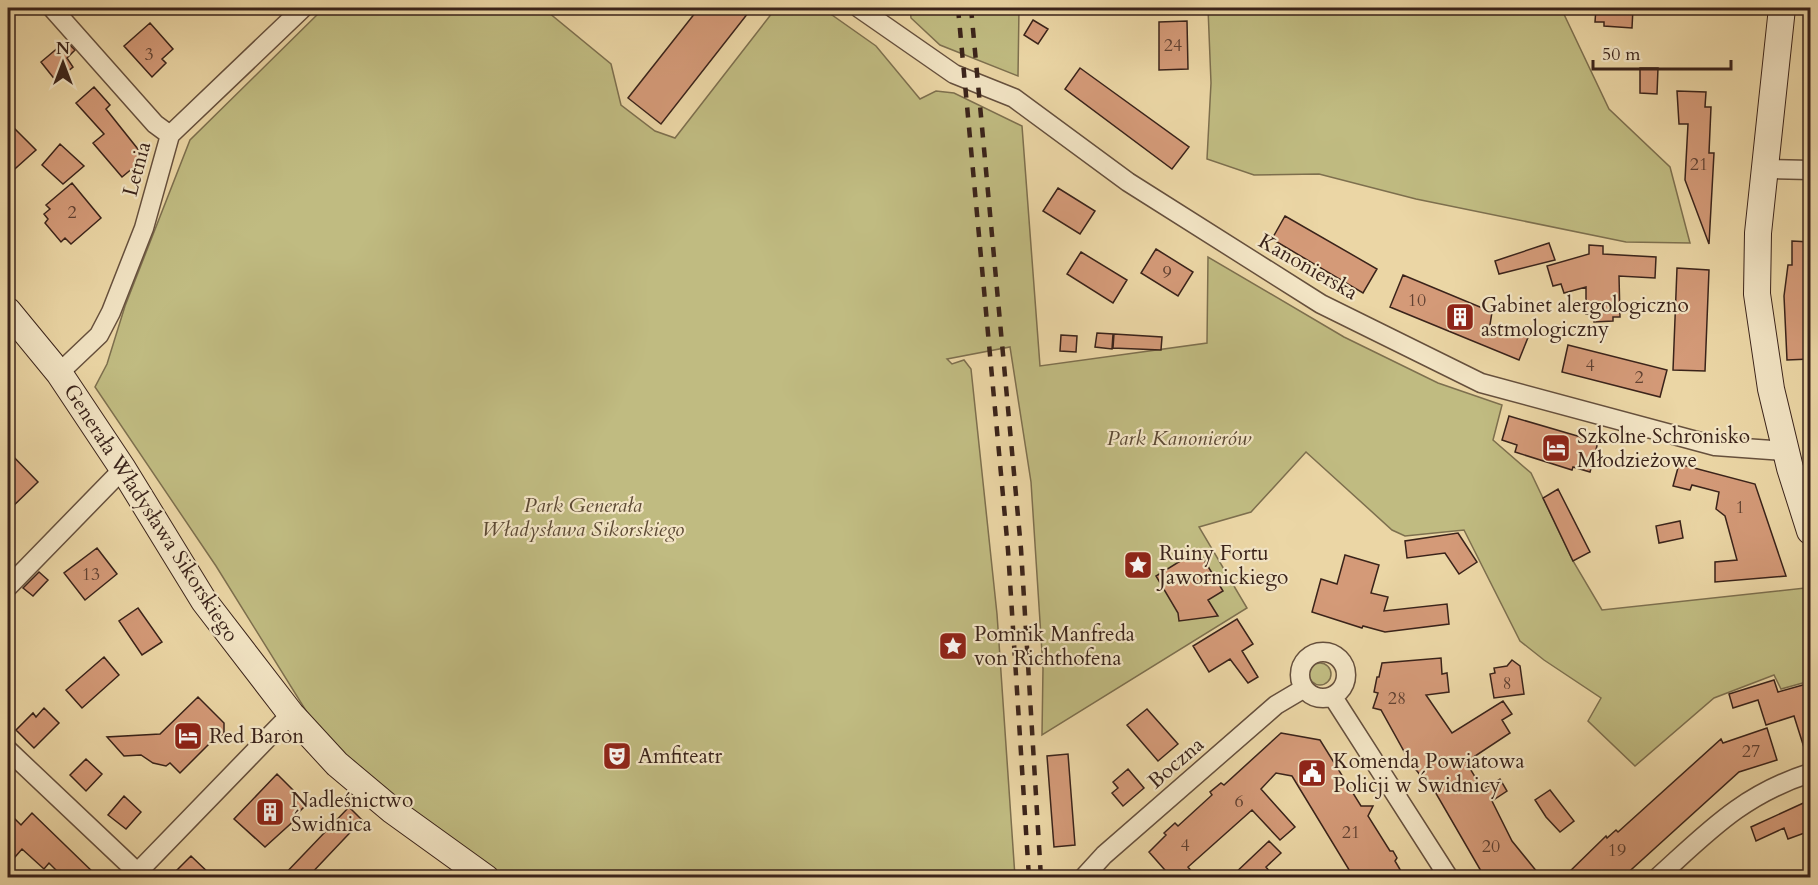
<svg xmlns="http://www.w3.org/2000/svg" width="1818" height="885" font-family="Cardo,serif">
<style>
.green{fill:#c0bb81;stroke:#7d6f4e;stroke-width:1.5}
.building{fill:#d49a78;stroke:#3a231a;stroke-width:1.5}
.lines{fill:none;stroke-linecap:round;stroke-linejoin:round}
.street-casing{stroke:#66503d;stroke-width:21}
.secondary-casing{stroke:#3a231a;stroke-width:28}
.street{stroke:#f2e4c4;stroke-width:18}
.secondary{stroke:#f2e4c4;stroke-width:26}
.rail{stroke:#3a231a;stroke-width:4.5;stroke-dasharray:10 10;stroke-linecap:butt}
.labels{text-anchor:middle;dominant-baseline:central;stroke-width:4.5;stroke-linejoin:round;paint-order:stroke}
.number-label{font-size:18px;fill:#604132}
.street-label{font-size:21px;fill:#3a231a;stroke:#f2e4c4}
.poi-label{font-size:21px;fill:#3a231a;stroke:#f2e4c4;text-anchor:start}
.park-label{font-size:21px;font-style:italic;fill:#5c4934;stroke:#f2e4c4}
</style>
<rect width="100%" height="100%" fill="#ebd6a5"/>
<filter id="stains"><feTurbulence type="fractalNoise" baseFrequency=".00333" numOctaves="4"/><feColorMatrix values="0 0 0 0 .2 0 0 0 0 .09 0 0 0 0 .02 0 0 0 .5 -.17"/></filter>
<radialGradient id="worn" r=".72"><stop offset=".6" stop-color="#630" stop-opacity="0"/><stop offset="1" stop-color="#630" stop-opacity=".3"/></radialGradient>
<path class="green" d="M324 8H543L611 64 621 105 655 131 675 138 776 8H822L876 46 920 99 936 91 954 93 1022 126 1040 366 1207 343 1208 257 1344 337 1438 383 1502 405 1493 440 1531 473 1573 561 1602 610 1805 588 1810 604V681L1781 689 1774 675 1714 698 1635 766 1588 721 1601 698 1544 660 1520 641 1464 530 1405 536 1392 530 1306 452 1251 512 1199 527 1247 608 1042 735 1043 668 1031 482 1010 347 947 359 952 364 964 360 971 369 997 614 1015 877H505L389 797 318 730 216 566 95 387 107 364 125 306 190 140Z
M910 8H1019L1018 76 940 45 911 18Z
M1208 8H1561L1609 109 1670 167 1690 243 1626 242 1416 199 1319 174 1254 175 1207 159 1211 83Z
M1309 674a11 11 0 1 1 22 0a11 11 0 1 1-22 0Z"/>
<path class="building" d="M699 8H752L661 124 628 98Z
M1596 8H1633L1632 28 1604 26V22H1595Z
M1033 20 1048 29 1038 44 1024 35Z
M1187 21 1188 69 1159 70V22Z
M150 23 173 49 162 59 166 63 152 77 124 46Z
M66 41 75 50 67 58 73 67 56 81 41 62Z
M1080 68 1189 147 1172 169 1065 89Z
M1640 68H1658L1657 94 1640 93Z
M94 87 110 105 106 109 145 158 122 177 93 143 104 134 76 103Z
M1677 91 1706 92 1705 107H1711L1709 153H1714L1709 244 1685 180 1688 124H1679Z
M8 122 36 150 8 175Z
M60 144 84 166 63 184 42 165Z
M72 183 101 218 71 244 65 238 61 242 45 223 48 219 44 214 50 209 46 205Z
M1058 188 1095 211 1080 234 1043 211Z
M1285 216 1377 269 1363 293 1272 239Z
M1792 241 1810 242V359L1787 360 1784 296 1788 265H1792Z
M1549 243 1555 260 1499 274 1495 261Z
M1589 245 1603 246V254L1656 257 1655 278 1619 276 1620 317H1613V321L1594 322V314H1586V287L1564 293 1561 284 1553 286 1547 266 1589 254Z
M1156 249 1193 272 1178 296 1141 273Z
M1081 252 1127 280 1113 303 1067 274Z
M1677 268 1709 270 1705 371 1673 370Z
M1403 275 1492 312 1490 325 1529 335 1519 360 1390 307Z
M1097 333 1113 334 1112 349 1095 347Z
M1114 334 1162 337 1161 350 1113 348Z
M1061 335 1077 336 1076 352 1060 351Z
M1568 345 1667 370 1660 397 1562 372Z
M1509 416 1598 442 1590 472 1573 467 1572 470 1515 452 1517 445 1502 440Z
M8 451 38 482 8 511Z
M1679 464 1755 484 1786 576 1715 582V562L1737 560 1725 516 1716 509 1719 492 1692 485 1690 490 1673 486Z
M1558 489 1590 552 1573 561 1543 498Z
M1680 521 1683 538 1659 543 1656 526Z
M1458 533 1477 562 1459 574 1445 553 1407 558 1405 541Z
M97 548 117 574 85 600 64 573Z
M1198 550 1223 591 1208 600 1218 616 1179 621 1178 613 1156 576Z
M1345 555 1379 565 1371 593 1388 597 1384 611 1447 604 1449 624 1385 632 1363 626 1362 628 1312 612 1321 579 1337 584Z
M39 572 48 580 33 596 23 588Z
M138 608 162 642 142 655 119 621Z
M1237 619 1253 644 1242 651 1258 677 1248 683 1230 659 1209 672 1193 646Z
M104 657 119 675 82 708 66 690Z
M1441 658 1442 674 1447 673 1449 692 1426 695 1452 733 1503 701 1512 714 1502 720 1510 733 1466 762 1483 790 1500 779 1507 791 1492 801 1512 841 1542 878H1485L1430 783 1428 785 1410 762 1381 710 1373 708 1378 693 1374 692 1377 677H1379L1382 663Z
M1512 660 1520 666 1524 694 1494 698 1490 674 1495 673 1494 668 1507 666Z
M1774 680 1778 692 1810 683V756L1807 757 1794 716 1766 725 1758 700 1733 708 1729 694Z
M198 697 224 723V735H218L180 773 170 763 166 766 153 763 141 755 124 756 107 737 160 734Z
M44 708 59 723 34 748 16 730 33 713 36 717Z
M1147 709 1178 744 1158 761 1127 725Z
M1767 728 1777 760 1739 772 1622 878H1563L1606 836 1607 838 1616 830 1618 832 1721 739 1723 743Z
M1281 733 1320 740 1361 806H1373L1368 816 1390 851H1393L1397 858 1395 861 1405 878H1354L1292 776 1276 773 1261 789 1295 827 1280 840 1252 810 1188 867 1197 878H1172L1149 852 1166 835 1164 833 1175 823 1178 826 1212 795 1210 792 1221 783 1224 785Z
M1068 754 1075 845 1054 847 1047 756Z
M86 759 102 774 86 791 70 775Z
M1128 769 1144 788 1123 806 1112 793 1118 788 1113 782Z
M277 774 307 804 295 816 297 818 265 847 234 819Z
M1550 790 1574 821 1560 832 1546 817 1535 800Z
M124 796 141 812 126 829 108 815Z
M1810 800V831L1788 839 1784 828 1756 841 1751 827Z
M349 807 362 820 307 878H281Z
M8 812 21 825 32 813 99 878H64L49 863 44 869 22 849 8 865Z
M1269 841 1281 853 1266 867 1275 878H1230Z
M191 856 214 878H169Z"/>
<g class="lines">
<g class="street-casing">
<path id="street" d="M52 8 155 124 170 135
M859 8 954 74 1014 98 1128 182 1321 304 1481 383 1715 446 1785 451
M1765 169 1810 170
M59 373 99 335 111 312 144 228 170 135 303 8
M8 587 123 469
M1300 675a23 23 0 1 1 46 0a23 23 0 1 1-46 0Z
M1333 697 1449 878
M8 750 137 872
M132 878 291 714
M1083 878 1104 855 1276 705 1303 689
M1657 878C1709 831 1742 795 1810 773"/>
</g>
<g class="secondary-casing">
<path id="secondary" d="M1782 8 1758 233 1757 294 1771 389 1790 468 1810 531
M8 311 59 373 123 469 204 601 291 714 337 764 393 811 486 878"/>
</g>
<use href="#street" class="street"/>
<use href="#secondary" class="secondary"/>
<path class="rail" d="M958 8 1008 550 1029 878
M971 8 1021 549 1041 878"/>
</g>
<defs>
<g id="building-square" transform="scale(1.5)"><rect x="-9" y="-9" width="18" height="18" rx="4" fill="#8f2418" stroke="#f2e4c4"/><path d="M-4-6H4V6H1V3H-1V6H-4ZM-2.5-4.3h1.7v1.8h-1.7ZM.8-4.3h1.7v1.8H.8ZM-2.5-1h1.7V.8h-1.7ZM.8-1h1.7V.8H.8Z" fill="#fff"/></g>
<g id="hotel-square" transform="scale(1.5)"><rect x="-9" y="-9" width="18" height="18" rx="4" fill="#8f2418" stroke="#f2e4c4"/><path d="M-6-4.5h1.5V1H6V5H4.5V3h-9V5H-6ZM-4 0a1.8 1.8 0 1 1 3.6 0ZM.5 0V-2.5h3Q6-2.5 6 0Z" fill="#fff"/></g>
<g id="sight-square" transform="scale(1.5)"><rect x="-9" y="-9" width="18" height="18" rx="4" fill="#8f2418" stroke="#f2e4c4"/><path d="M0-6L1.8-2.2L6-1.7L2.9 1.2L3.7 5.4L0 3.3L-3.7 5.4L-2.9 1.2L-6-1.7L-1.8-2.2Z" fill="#fff"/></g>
<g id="theatre-square" transform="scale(1.5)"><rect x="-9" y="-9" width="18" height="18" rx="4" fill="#8f2418" stroke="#f2e4c4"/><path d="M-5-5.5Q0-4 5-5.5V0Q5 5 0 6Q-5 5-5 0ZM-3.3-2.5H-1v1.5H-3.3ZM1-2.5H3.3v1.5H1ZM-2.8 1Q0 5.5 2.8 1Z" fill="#fff"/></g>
<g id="civic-square" transform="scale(1.5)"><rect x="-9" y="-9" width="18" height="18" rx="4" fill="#8f2418" stroke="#f2e4c4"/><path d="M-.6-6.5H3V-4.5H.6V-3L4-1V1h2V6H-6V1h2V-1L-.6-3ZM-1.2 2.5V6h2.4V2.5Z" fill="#fff"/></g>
</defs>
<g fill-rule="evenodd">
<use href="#building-square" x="1460" y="317"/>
<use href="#hotel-square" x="1556" y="448"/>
<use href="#sight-square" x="1138" y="565"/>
<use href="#sight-square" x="953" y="646"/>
<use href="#hotel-square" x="188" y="736"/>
<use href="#theatre-square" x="617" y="756"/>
<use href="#civic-square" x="1312" y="773"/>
<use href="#building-square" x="270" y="812"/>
</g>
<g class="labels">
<g class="number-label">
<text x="1173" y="45">24</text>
<text x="149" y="54">3</text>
<text x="1699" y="164">21</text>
<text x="72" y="212">2</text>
<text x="1167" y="272">9</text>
<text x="1417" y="300">10</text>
<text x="1590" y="365">4</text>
<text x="1639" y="377">2</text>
<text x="1740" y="507">1</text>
<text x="91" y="574">13</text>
<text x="1507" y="683">8</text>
<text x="1397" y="698">28</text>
<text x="1751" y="751">27</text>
<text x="1239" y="801">6</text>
<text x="1351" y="832">21</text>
<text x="1185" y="845">4</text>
<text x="1491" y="846">20</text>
<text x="1617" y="850">19</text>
</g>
<g class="street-label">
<text transform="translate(137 169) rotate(-75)">Letnia</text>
<text transform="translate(1308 267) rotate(30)">Kanonierska</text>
<text transform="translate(151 513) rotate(57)">Generała Władysława Sikorskiego</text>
<text transform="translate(1176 763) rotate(-41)">Boczna</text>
</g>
<g class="poi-label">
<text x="1481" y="305">Gabinet alergologiczno<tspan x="1481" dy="24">astmologiczny</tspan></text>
<text x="1577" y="436">Szkolne Schronisko<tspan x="1577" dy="24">Młodzieżowe</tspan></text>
<text x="1159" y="553">Ruiny Fortu<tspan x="1159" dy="24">Jawornickiego</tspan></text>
<text x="974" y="634">Pomnik Manfreda<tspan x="974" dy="24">von Richthofena</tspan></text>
<text x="209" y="736">Red Baron</text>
<text x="638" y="756">Amfiteatr</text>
<text x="1333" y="761">Komenda Powiatowa<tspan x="1333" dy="24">Policji w Świdnicy</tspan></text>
<text x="291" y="800">Nadleśnictwo<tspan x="291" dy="24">Świdnica</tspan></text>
</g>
<g class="park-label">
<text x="1179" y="438">Park Kanonierów</text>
<text x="583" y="505">Park Generała<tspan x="583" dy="24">Władysława Sikorskiego</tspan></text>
</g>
</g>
<rect width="1818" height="885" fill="none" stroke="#ebd6a5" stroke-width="30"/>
<rect x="9" y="9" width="1800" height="867" fill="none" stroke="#3a231a" stroke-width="3"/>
<rect x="15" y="15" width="1788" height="855" fill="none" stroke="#3a231a" stroke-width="1.5"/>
<g transform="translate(63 63)" stroke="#f2e4c4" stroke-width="4.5" paint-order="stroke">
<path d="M0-4.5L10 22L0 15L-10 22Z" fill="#3a231a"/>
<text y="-9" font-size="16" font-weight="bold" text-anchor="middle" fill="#3a231a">N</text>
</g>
<path d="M1593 60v9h138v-9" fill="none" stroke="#3a231a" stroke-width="3"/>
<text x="1602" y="60" font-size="18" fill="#3a231a" stroke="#f2e4c4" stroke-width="4.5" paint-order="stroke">50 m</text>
<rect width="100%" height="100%" filter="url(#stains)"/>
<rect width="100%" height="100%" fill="url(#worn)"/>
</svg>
